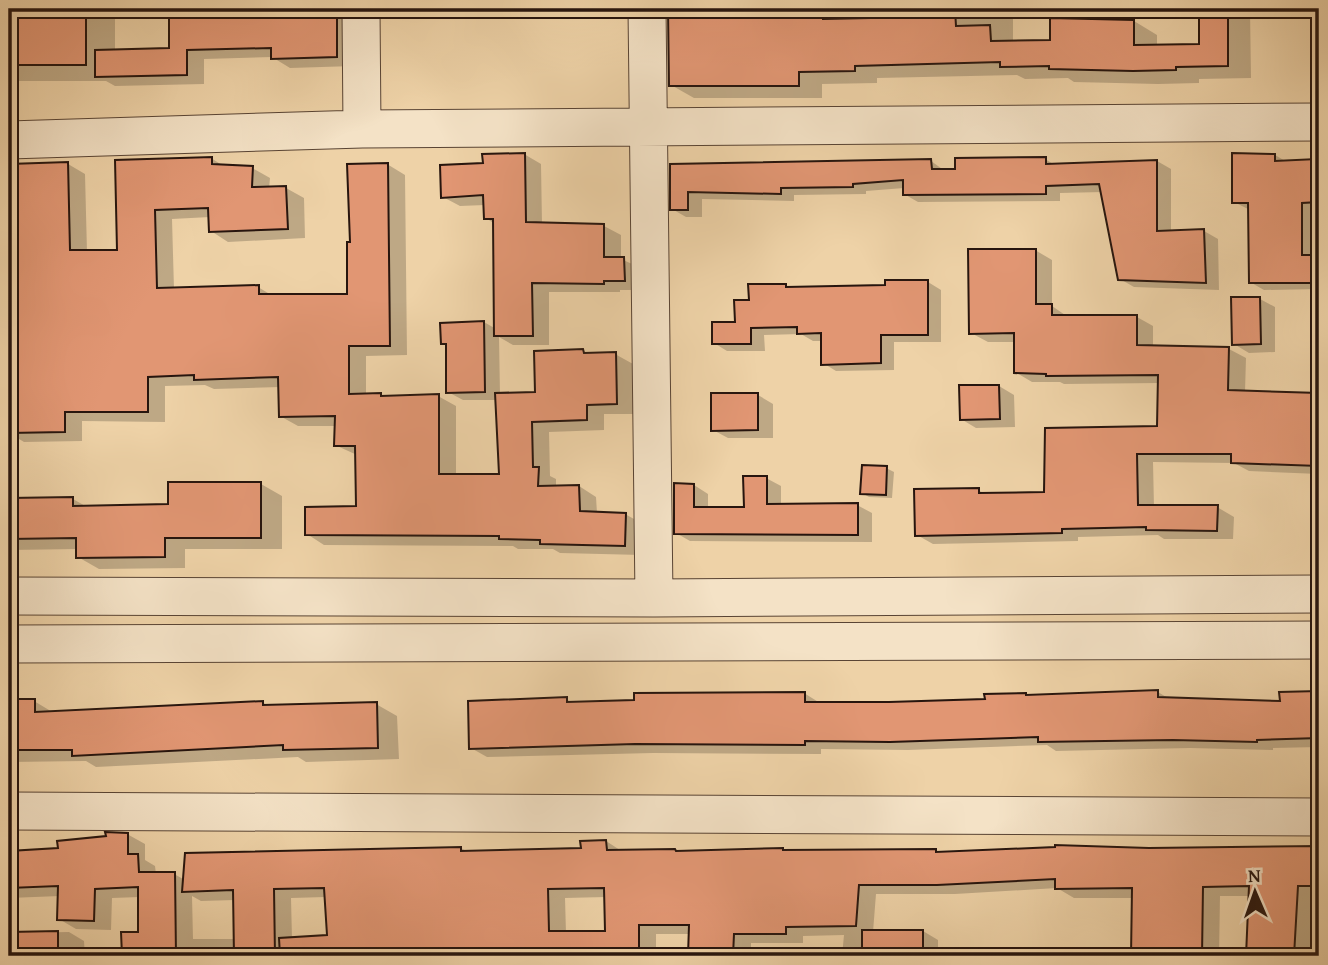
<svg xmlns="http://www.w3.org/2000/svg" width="1328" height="965" font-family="'Gentium Book Plus',serif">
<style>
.shadow{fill:#0003;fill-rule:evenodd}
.building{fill:#e19673;stroke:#27150e;stroke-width:2;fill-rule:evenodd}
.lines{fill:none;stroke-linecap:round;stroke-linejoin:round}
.minor-casing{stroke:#594434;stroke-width:39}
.minor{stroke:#f4e2c6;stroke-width:37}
</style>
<rect width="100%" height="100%" fill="#eed2a7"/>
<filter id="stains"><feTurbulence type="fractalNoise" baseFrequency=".00286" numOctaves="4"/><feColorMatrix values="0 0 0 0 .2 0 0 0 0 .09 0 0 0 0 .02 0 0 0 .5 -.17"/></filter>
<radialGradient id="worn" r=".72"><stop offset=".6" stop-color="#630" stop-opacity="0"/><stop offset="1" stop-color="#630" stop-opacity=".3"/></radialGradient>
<path class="shadow" d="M9 9H115V51L171 50 170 9 336 10 354 20V66L290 68 272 57 204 59V84L115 86 106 81H9Z
M670 9H1013V42L1052 41 1134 21 1157 35V46H1201V9H1250L1251 78 1199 79V83L1158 84 1074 82 1068 78 1025 79 1017 75 877 78V83L822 84V98H694L671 85Z
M524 154 541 164 542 224 604 226 621 235V259L641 268V290H620V292H549V345H513L499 337 500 395 537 394 583 351 588 354H615L633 364 634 414H604V430L549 432 550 476 556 479V487L579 486 596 497 597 513 625 514 643 524 642 555 560 553 553 549H518L513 546 324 545 307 534 358 508 357 455 335 445 336 426H298L280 416V387L214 389 205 385 165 386V422L82 421V441L24 442 9 433V166L68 164 85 174 87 252 119 251 117 162 211 158 225 167 252 168 270 178 269 189 286 188 304 198 305 238 228 242 211 231 210 217 172 219 174 289 258 287 273 296H349L352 244 387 164 405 175 407 355 366 356V395L380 394 386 398 438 396 456 406V476H501L498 400H463L448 392V346L442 343 484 322 496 329 495 224 486 218 485 205 460 206 443 197 484 165Z
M1275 155 1287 162H1319V209L1315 210V257H1319V289L1264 290 1250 282V210L1234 202Z
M1045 159 1055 165 1157 161 1171 169V232L1204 231 1218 239 1219 290 1134 287 1120 279 1103 192 1060 193V201L918 202 904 194V188L866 191V194L794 195V201L702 199V217H686L672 209V165L931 161 945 171Z
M1035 250 1052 260V306L1068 317H1137L1153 326V347L1229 349 1246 358 1245 392 1319 395V474L1249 471 1234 463 1153 462 1154 507H1217L1234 517 1233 539H1164L1158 535 1078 537V541L933 544 917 535 978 490 987 495 1046 494 1159 428 1160 383 1064 384 1060 382H1032L1015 372 1016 342H988L971 333Z
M928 282 941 290V342H894V370L836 371 823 363 822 341H813L801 334 764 335 765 351H727L714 343 737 324 750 302 785 285 790 288 887 287Z
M1260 299 1275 307V352L1249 353 1234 344Z
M999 386 1014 395 1015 427 976 428 961 419Z
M758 395 773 404V438H728L713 430Z
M886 468 894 472 892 498 869 497 862 493Z
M766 478 781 486V506L857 505 872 513V542L690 541 676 533 694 485 708 494V509H745Z
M261 484 282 496V549H185V568L99 569 78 557V549L9 550V500L73 499 87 507 169 506Z
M1158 692 1171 700 1281 703V693L1319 692V747L1273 748V750L1190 748 1056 751 1047 745 908 750 821 749V754L653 753 487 757 471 748 566 699 574 704 804 693 820 703 986 700 1025 694 1030 697Z
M9 701H34L54 713 262 702 270 707 376 704 397 716 399 759 306 762 298 757 96 767 86 761 9 762Z
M127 834 145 844V860L155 866 156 874H174L185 880 461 848 468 852 583 849 606 841 623 852 679 853 936 850 941 853 1319 848V895H1315L1312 956H1248L1251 896H1220L1219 956H1134V898H1074L1057 888 955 894H876L873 932 923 931 938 940V956H842L844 935 803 936V943H751V956H690V934H656V956H123V934H140V897L112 898 111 930 76 929 59 919 60 896 9 898V852L60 850ZM192 896 201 901 235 900 236 939H193ZM326 897 329 937 292 939 291 898ZM606 897V933H566L565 898Z
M69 932 84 941 85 956H9V933Z"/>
<path class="building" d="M9 9H86V65H9Z
M169 9H337V57L271 59V48L187 50V75L95 77V50L169 48Z
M668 9H823V19L870 18 869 9H955L956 26 990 25 991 41 1050 40V18L1134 20V45L1199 44V9H1228V66L1176 67V70L1133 71 1049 69V66L1000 67V62L855 66V71L799 72V86H669Z
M525 153 526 222 604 224V257H624L625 281H604V284L532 283 533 336H494L493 219H484L483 195 441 198 440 165 483 163 482 154Z
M1232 153 1275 154V161L1317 159 1319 202 1302 203V255H1319V283H1249L1248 203H1232Z
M212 157V164L253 166 252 187 286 186 288 229 209 232 208 208 155 210 157 288 259 285V294H347V242H350L347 164 388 163 390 346H349V394L381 393V396L439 394V474H499L495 393 535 392 534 351 583 349 584 353 616 352 617 404 587 405V420L532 422 533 467H539L538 486 579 485 580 511 626 513 625 546 540 544V540L499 539V536L305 535V507L356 506 355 446H334L335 416 279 417 278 377 194 380V375L148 377V412H65V432L9 433V164L68 162 70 250H117L115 160Z
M1046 157V164L1157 160V231L1204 229 1206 283 1118 280 1099 184 1046 186V194L903 195V180L853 184V187L781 188V194L688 192V210H670V164L931 159 932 169H955V158Z
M968 249H1036V304H1052V315H1137V345L1229 347 1228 390 1319 393V466L1231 463V454H1137L1138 505H1218L1217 531 1146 530V527L1062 529V533L915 536 914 489 979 488V493L1044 492 1045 428 1157 426 1158 375 1046 376V374L1014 373V333L969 334Z
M885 280H928V335H881V363L821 365V333L797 334V327L751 328V344H712V322H735L734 300H749L748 284H786V287L885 285Z
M1231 297H1260L1261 344 1232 345Z
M484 321 485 392 446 393V344H441L440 323Z
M959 385H999L1000 419 960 420Z
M711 393H758V430L711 431Z
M862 465 887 466 886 495 860 494Z
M743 476H767V504L858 503V535L674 534V483L694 484V507H744Z
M168 482H261V538H165V557L76 558V538L9 539V498L73 497V506L168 504Z
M1158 690V697L1280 701 1279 692 1319 691V738L1257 740V742L1173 740 1038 742V737L890 742 805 741V745L635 744 469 749 468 701 567 697V702L634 700V693L805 692V702H889L985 699 984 694 1026 693V695Z
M9 699H35V712L263 701V705L377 702 378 748 283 750V745L72 756V750H9Z
M105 832 128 833V854H138L139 872H175L176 956H122L121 932H138V887L95 889 94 921 57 920 58 886 9 888V851L58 848 57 841 106 836Z
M606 840 607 850 675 849 676 851 783 848V850L936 849V852L1055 847V845L1149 848 1319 846V886H1298L1294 956H1246L1249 886 1203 887 1202 956H1131L1132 888 1055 889V879L937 885H859L856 926 786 927V934H734L733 956H688L689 925H639V956H280L279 938 327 935 324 888 274 889 275 956H234L233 890 182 892 185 853 461 847V851L581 848 580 841ZM604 888 605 931H549L548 889Z
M862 930H923V956H862Z
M58 931V954L9 955V932Z"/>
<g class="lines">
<g class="minor-casing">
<path id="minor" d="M361 9 362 129
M647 9 654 598
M9 140 362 129 1319 122
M9 596 654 598 1319 594
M9 644 1319 640
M9 811 1319 817"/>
</g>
<use href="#minor" class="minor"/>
</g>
<rect width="1328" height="965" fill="none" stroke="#eed2a7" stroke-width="35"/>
<rect x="10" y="10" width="1307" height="944" fill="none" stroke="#27150e" stroke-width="3.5"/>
<rect x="18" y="18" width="1293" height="930" fill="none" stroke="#27150e" stroke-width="2"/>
<g transform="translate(1255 892) rotate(358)" stroke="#f4e2c6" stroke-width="5" paint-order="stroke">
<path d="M0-5L12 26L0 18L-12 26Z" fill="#27150e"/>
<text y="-10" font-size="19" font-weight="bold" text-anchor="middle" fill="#27150e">N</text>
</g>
<rect width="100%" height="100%" filter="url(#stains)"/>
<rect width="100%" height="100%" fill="url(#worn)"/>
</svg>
